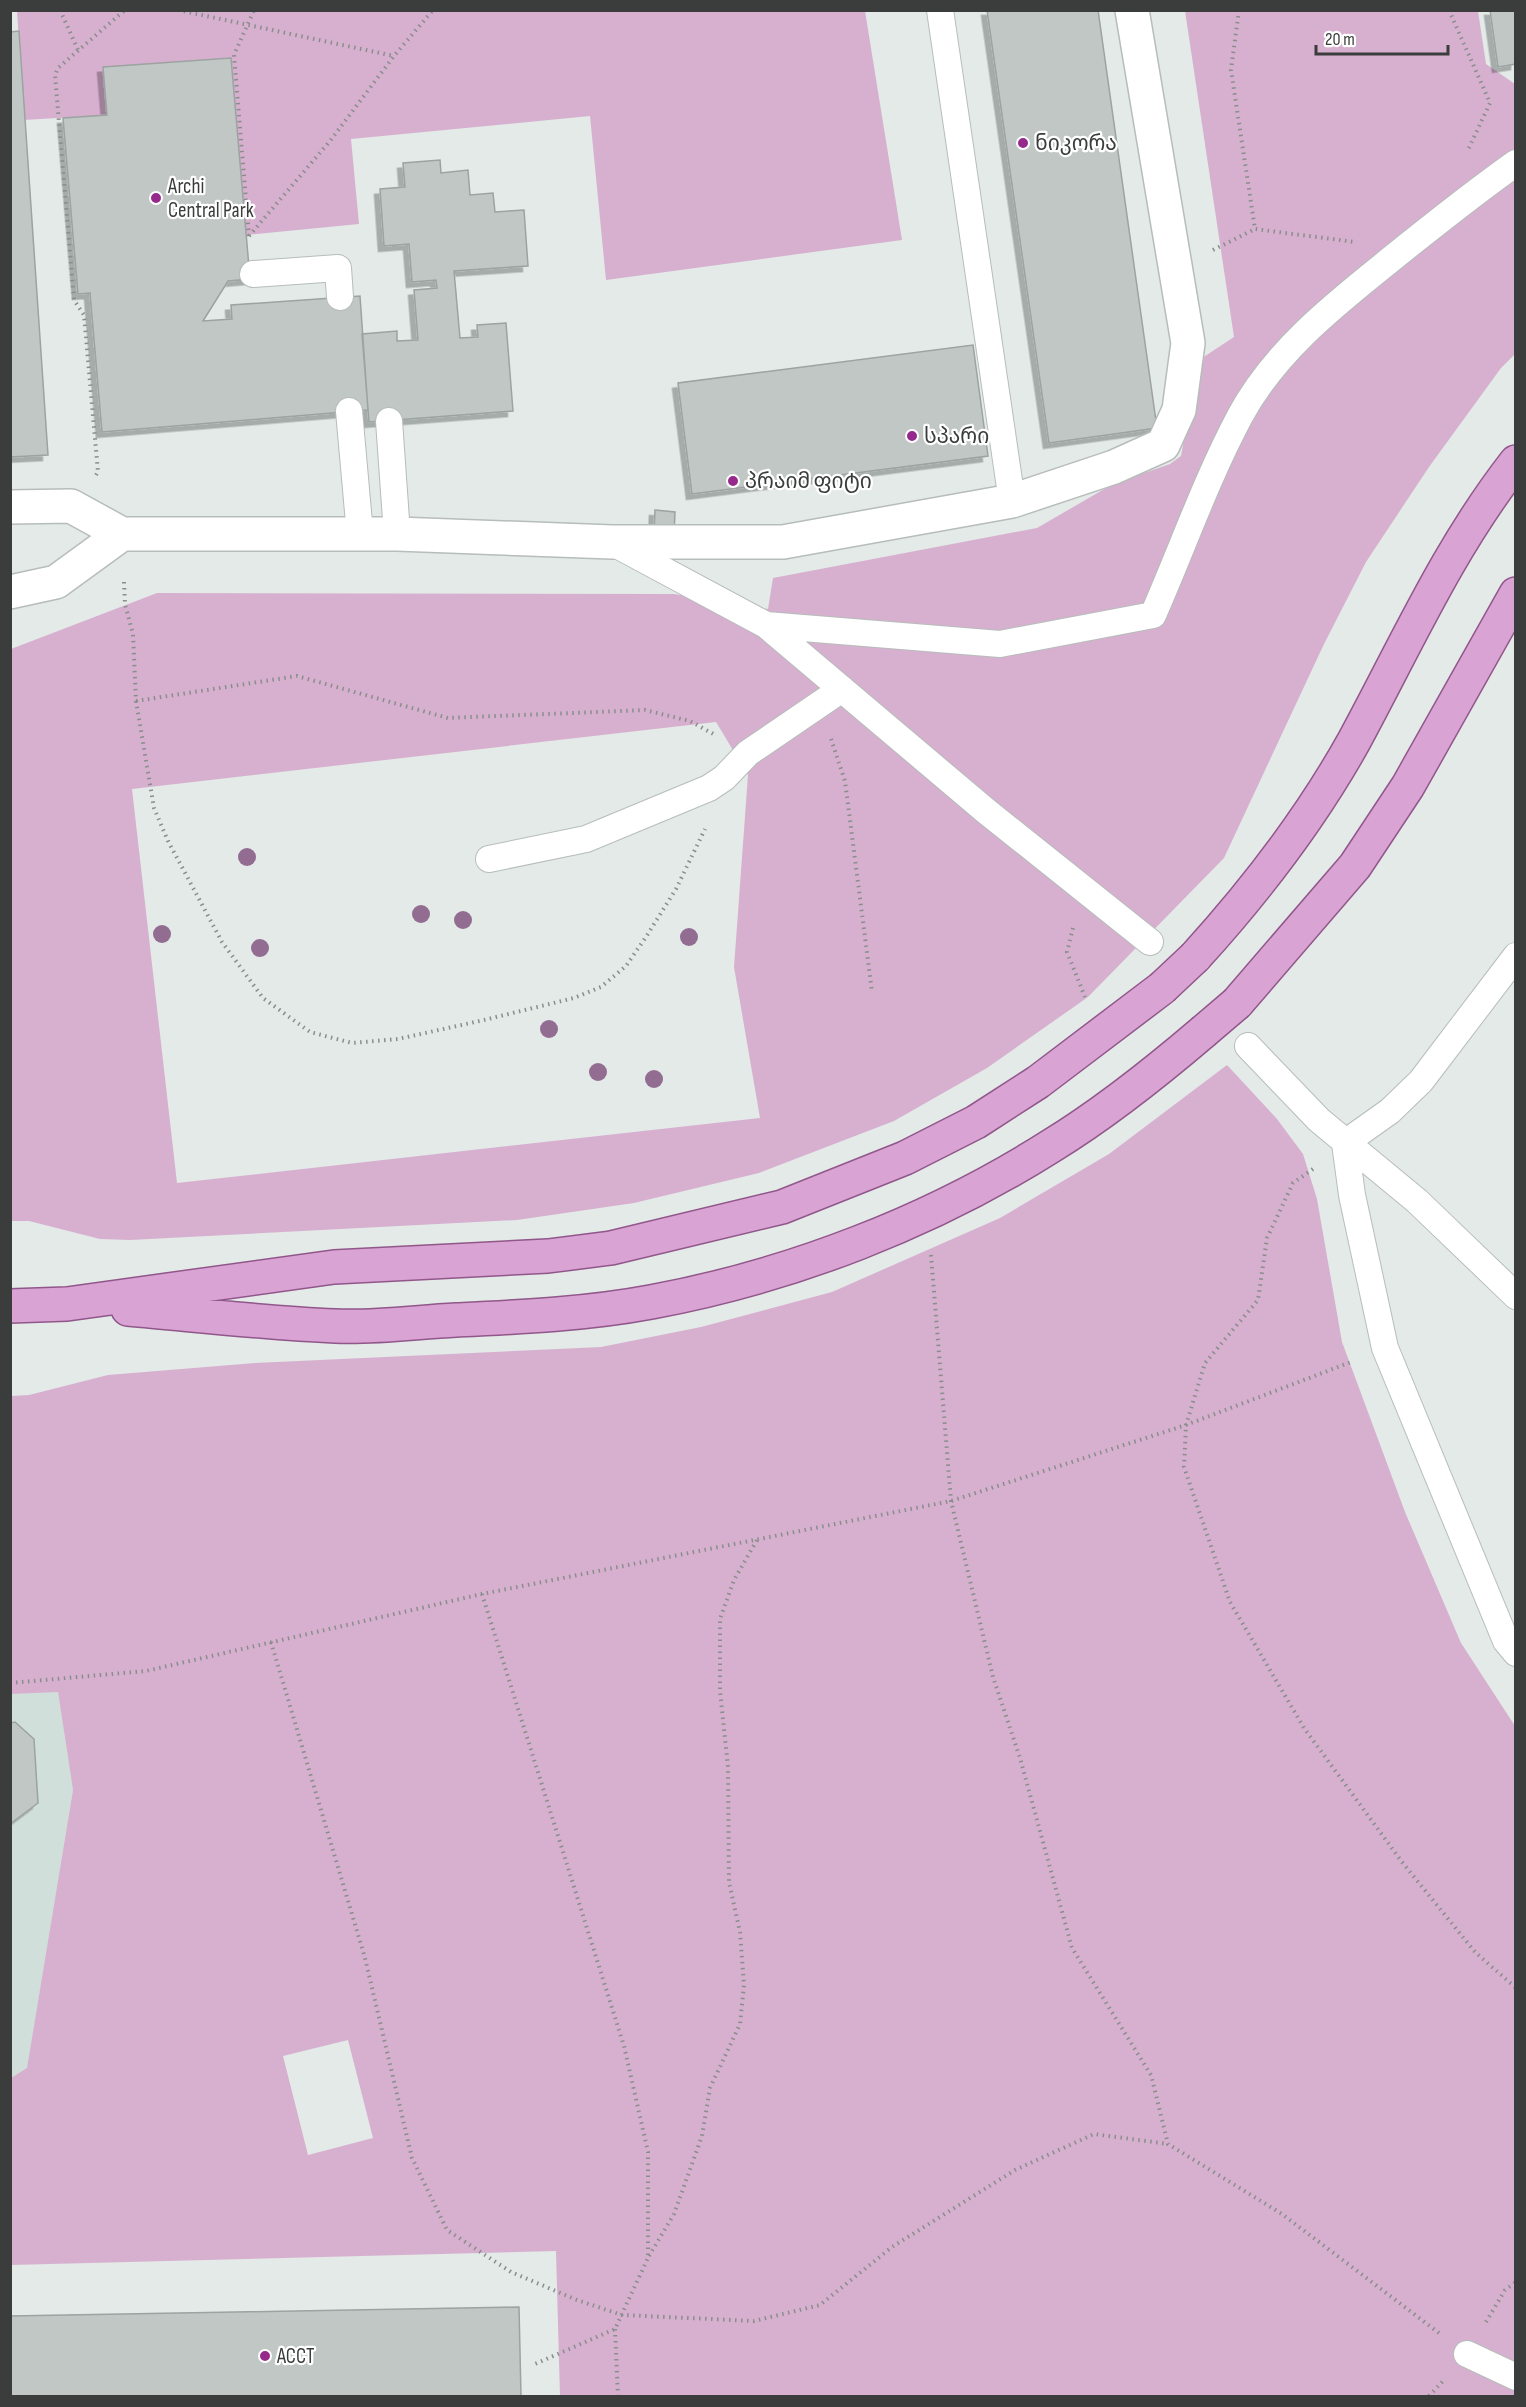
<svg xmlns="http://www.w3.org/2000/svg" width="1526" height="2407" font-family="'Sofia Sans Condensed','Noto Sans Georgian',sans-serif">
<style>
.built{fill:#d0dfda}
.green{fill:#d7b0d0;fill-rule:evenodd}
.building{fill:#c0c7c5;stroke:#9ca3a0;stroke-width:1.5;filter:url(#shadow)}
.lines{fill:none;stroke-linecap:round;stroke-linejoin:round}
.lane-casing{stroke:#b6bdba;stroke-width:28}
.street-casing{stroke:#b6bdba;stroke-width:36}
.primary-casing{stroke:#91578b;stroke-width:36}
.path{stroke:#898e8c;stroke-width:4;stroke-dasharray:1.5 4.5;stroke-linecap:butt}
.lane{stroke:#fff;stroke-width:26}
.street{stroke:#fff;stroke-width:33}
.primary{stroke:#d9a3d3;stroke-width:33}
.primary-bridge-casing{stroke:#91578b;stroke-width:36;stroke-linecap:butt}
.primary-bridge{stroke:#d9a3d3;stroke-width:33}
.tree{fill:#926c91}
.poi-dot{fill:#962a8c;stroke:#fff;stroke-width:2}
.labels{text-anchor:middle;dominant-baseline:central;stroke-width:4.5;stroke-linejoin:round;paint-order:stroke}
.poi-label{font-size:21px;fill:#3b3d3d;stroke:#fff;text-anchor:start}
</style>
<defs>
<filter id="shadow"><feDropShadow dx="-5.5" dy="5.5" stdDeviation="0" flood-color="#0004"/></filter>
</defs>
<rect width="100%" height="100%" fill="#e3eae7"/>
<path class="built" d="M58 1691 73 1790 27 2069 11 2078V1694Z"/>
<path class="green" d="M17 11H865L902 240 606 280 590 116 351 139 359 224 246 235 231 58 103 67 107 115 24 120Z
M1185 11H1478L1486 64 1515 84V354L1501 368 1429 467 1366 562 1324 644 1224 858 1088 997 987 1068 894 1121 759 1173 634 1203 517 1220 130 1240 100 1239 29 1221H11V649L157 593 674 594 768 609 773 578 1037 528 1113 484 1170 464 1181 456 1199 360 1234 337ZM716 722 748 775 734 967 760 1118 177 1183 132 789Z
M1227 1065 1277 1119 1303 1154 1317 1199 1342 1342 1405 1512 1461 1643 1515 1726V2396H560L556 2251 11 2265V2078L27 2068 73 1790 58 1692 11 1694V1396L29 1395 108 1375 255 1363 601 1347 701 1327 832 1292 1000 1218 1109 1154ZM348 2040 373 2138 308 2155 283 2056Z"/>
<path class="building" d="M987 10H1098L1157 428 1049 443Z
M1490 10H1516V64L1498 67Z
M19 31 48 455 10 457V32Z
M231 58 250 279 228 281 203 321 232 319 231 305 360 296 368 410 102 432 90 293 78 294 63 118 107 115 103 67Z
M440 160 441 173 468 170 470 195 493 193 495 212 524 210 528 266 454 271 460 338 478 337 477 325 506 323 513 411 369 422 362 334 397 331V341L418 340 414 290 437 288 436 280 412 282 409 244 384 246 380 189 405 187 403 163Z
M973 345 988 456 692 494 678 383Z
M655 510 675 512 674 535 654 534Z
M15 1722 34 1739 38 1803 10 1824V1723Z
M519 2307 521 2396H10V2316Z"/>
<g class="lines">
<g class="lane-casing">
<path id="lane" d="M940 10 1012 501
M253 274 338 268 340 297
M349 411 360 534
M389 421 397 534
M613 543 766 625 986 811 1150 942
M766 625 1000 644 1153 615C1182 549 1206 480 1240 416 1275 351 1334 305 1390 260 1431 227 1472 194 1516 163
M489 859 586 839 709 788 724 778 748 753 842 689
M1516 956 1421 1081 1390 1111 1345 1143 1352 1195 1385 1348 1506 1641 1516 1653
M1248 1046 1319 1120 1417 1201 1516 1296
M1467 2354 1516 2377"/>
</g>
<g class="street-casing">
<path id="street" d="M10 507 71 506 122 534H397L612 542H783L1012 501 1114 467 1163 445 1179 410 1188 343 1132 10
M10 592 56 582 122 534"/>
</g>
<g class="primary-casing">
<path id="primary" d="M1195 957C1255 891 1310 820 1354 741 1406 645 1448 549 1516 462
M1237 1003 1355 866 1408 786 1516 594
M10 1306 67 1304 334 1267 548 1256 611 1248 782 1207 905 1158 976 1122 1038 1082 1162 988
M128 1309C197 1315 266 1323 335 1326 375 1328 416 1322 456 1320 520 1317 587 1314 651 1302 791 1276 931 1222 1051 1146 1105 1113 1155 1073 1203 1032"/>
</g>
<path class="path" d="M60 10 78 50
M178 10 394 56
M1239 10 1231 70 1255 229 1355 242
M1449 10 1490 103 1467 152
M249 236 330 141 394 56 433 10
M249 236 234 55 254 10
M1213 250 1255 229
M96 475 98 472 84 315 74 300 55 75 58 68 125 10
M124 582 125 604 133 634 136 701 154 808 168 841 222 942 263 998 310 1032 352 1043 398 1039 484 1020 574 998 601 987 626 966 646 937 676 889 705 829
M136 701 297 676 448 718 645 710 690 721 717 736
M831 739 845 781 872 992
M1073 928 1067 952 1085 997
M1313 1169 1293 1183 1267 1238 1258 1300 1205 1363 1186 1425 1184 1467 1230 1602 1304 1728 1402 1862 1475 1952 1516 1988
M931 1255 951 1501 993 1677 1020 1758 1072 1948 1151 2075 1168 2144 1282 2214 1439 2333
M482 1594 624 2046 648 2152V2258L615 2329 535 2364
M271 1642 365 1958 412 2158 447 2230 511 2272 577 2300 622 2315 754 2321 820 2305 892 2247 1015 2170 1094 2134 1168 2144
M10 1683 146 1671 482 1594 951 1501 1186 1425 1351 1362
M649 2256 674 2214 702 2136 710 2088 740 2024 744 1985 740 1932 729 1882 728 1767 720 1691V1619L734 1580 757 1540
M1486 2322 1505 2290 1516 2282
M615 2329 618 2396
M1429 2396 1443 2381"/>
<use href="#lane" class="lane"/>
<use href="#street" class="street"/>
<use href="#primary" class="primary"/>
<g class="primary-bridge-casing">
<path id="primary-bridge" d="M1162 988 1195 957
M1203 1032 1237 1003"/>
</g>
<use href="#primary-bridge" class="primary-bridge"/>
</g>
<g class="tree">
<circle cx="247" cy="857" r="9"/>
<circle cx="421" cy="914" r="9"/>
<circle cx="463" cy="920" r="9"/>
<circle cx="162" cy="934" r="9"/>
<circle cx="689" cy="937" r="9"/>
<circle cx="260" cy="948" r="9"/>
<circle cx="549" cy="1029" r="9"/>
<circle cx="598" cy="1072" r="9"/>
<circle cx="654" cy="1079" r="9"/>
</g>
<g class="poi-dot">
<circle cx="1023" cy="143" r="6"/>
<circle cx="156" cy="198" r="6"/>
<circle cx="912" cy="436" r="6"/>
<circle cx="733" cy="481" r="6"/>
<circle cx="265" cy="2356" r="6"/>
</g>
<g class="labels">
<g class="poi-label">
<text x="1035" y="143">ნიკორა</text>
<text x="168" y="186">Archi<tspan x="168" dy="24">Central Park</tspan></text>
<text x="924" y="436">სპარი</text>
<text x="745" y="481">პრაიმ ფიტი</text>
<text x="277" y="2356">ACCT</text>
</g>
</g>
<rect width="1526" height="2407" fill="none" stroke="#3b3d3d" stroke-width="24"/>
<path d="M1316 45v9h132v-9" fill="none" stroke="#3b3d3d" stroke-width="3"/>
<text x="1325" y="45" font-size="18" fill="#3b3d3d" stroke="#ffffff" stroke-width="4.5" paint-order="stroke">20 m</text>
</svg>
